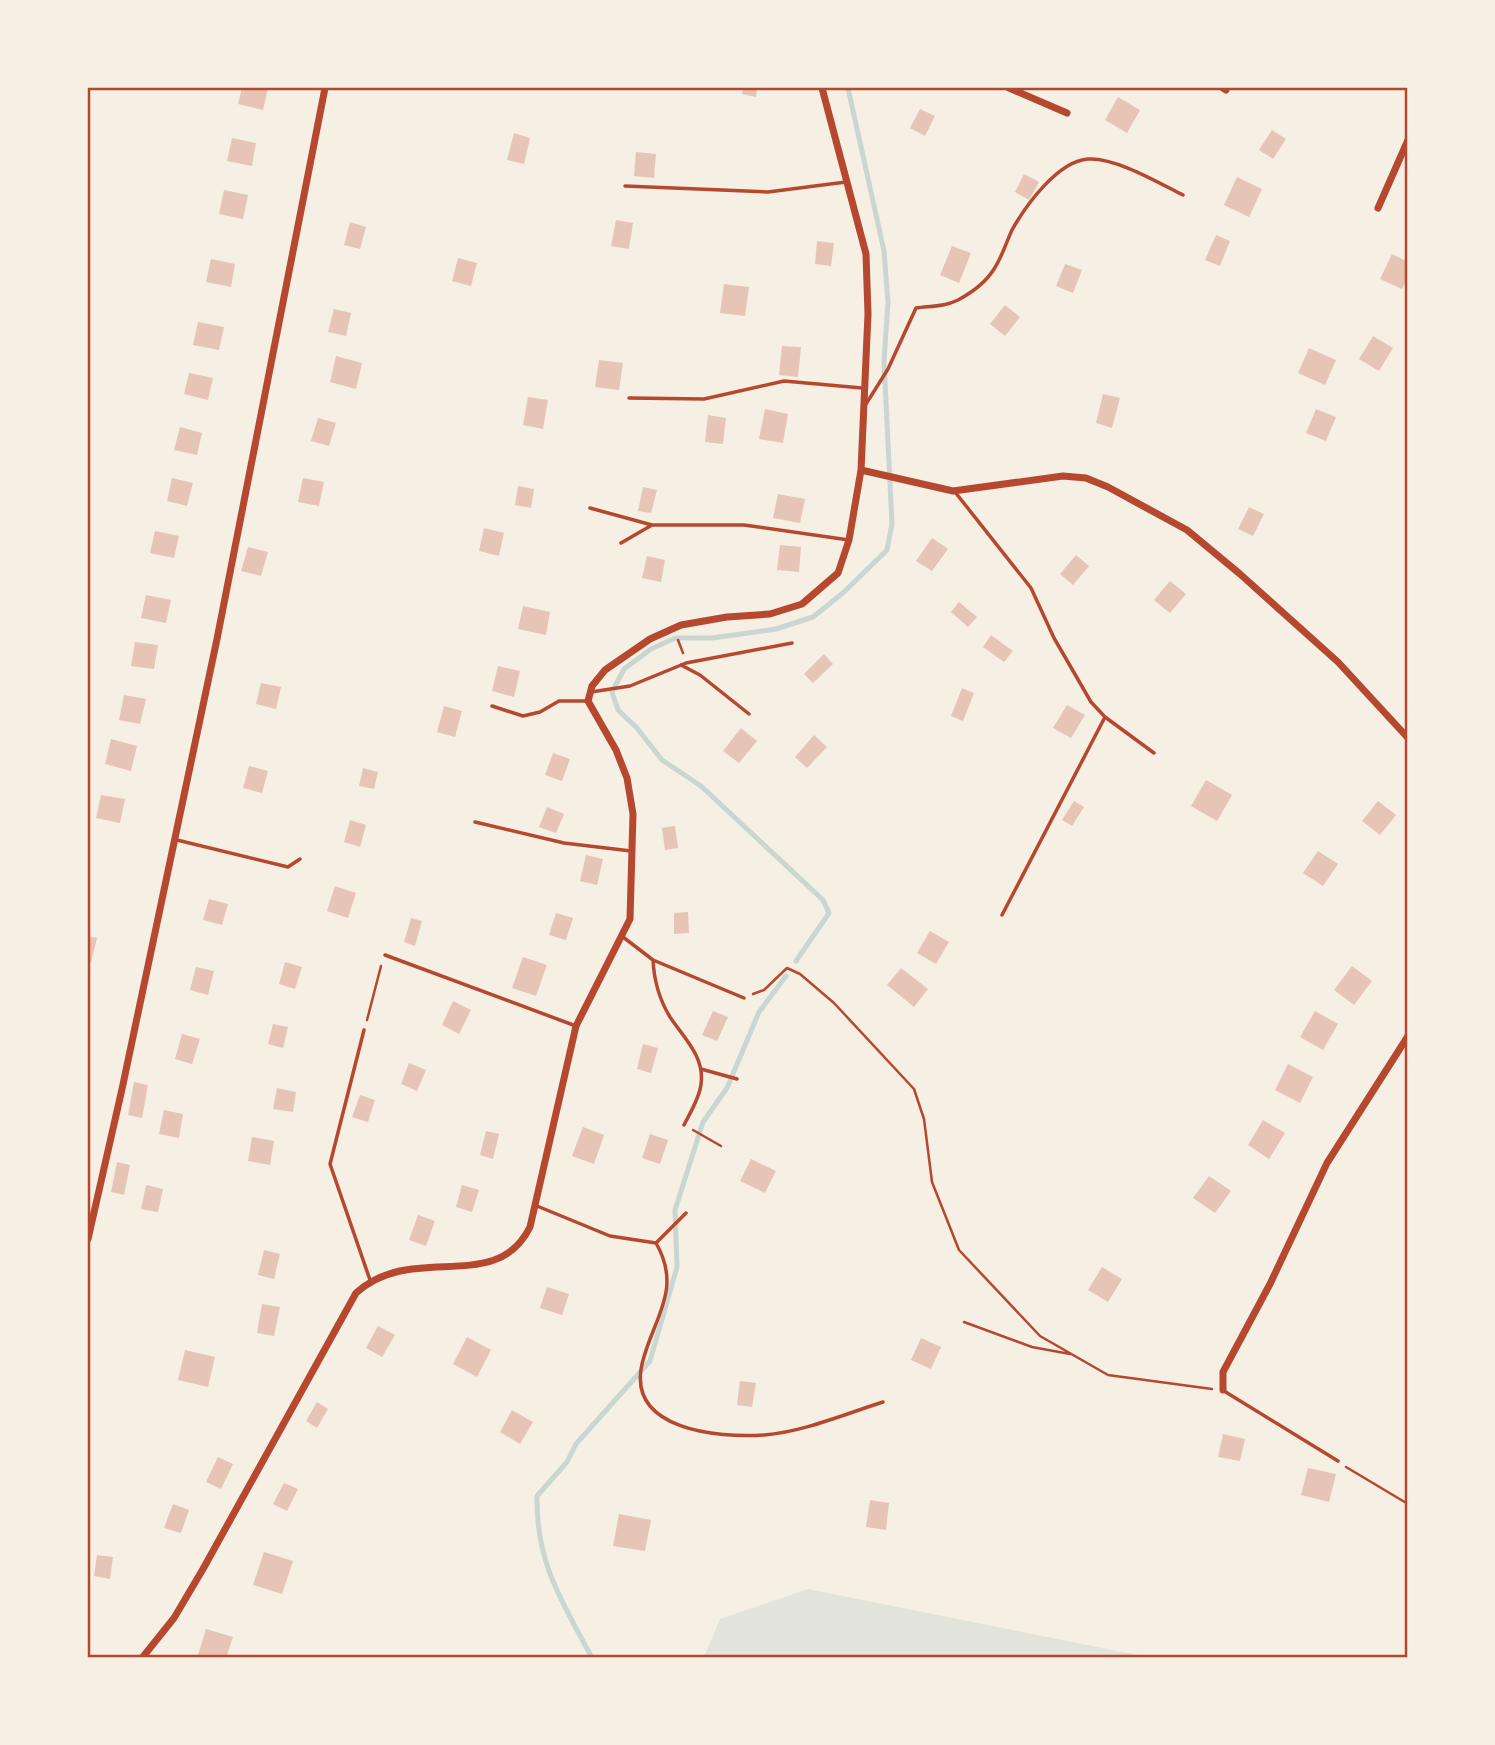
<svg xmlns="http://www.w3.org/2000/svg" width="1495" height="1745" font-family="'IBM Plex Sans',sans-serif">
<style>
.green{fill:#e2e4dc}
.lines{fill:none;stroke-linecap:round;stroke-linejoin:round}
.stream{stroke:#c9d6d2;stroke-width:5}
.building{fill:#e6c5b7}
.path{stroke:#b5482f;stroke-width:2.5}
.service{stroke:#b5482f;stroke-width:3.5}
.minor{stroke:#b5482f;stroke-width:7}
.neatline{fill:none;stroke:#b5482f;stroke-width:2.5}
</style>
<rect width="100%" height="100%" fill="#f6efe4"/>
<path class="green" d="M808 1589 1147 1657H704L720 1619Z"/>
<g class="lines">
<path class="stream" d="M796 961 829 913 823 900 701 786 662 760 637 728 618 710 612 692 624 669 651 649 675 638H712L776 629 813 617 844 592 887 550 892 524 884 361 888 302 884 251 848 88
M592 1658C562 1601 536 1564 537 1496L567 1462 576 1444 650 1361 677 1267 675 1210 703 1122 727 1088 759 1012 786 976"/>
</g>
<path class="building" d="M242 88H268L263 110 238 104Z
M743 88H757L756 97 742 94Z
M1118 97 1140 110 1127 133 1105 120Z
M920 109 935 116 925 136 910 128Z
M1272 130 1286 139 1273 159 1259 150Z
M514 133 530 138 524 164 507 160Z
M232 138 256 143 252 166 227 161Z
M636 152 656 154 654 178 634 176Z
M1024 174 1039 182 1029 200 1015 192Z
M1237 177 1262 189 1249 217 1224 205Z
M224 190 248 195 243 219 219 214Z
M616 220 633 223 629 249 611 246Z
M350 222 366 227 360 249 344 245Z
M1216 235 1230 241 1220 266 1205 260Z
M817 241 834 243 831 266 815 264Z
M952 246 971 253 959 283 940 275Z
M1392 254 1408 262V277L1402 289 1380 279Z
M458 258 477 263 471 286 452 281Z
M211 259 235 264 231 287 206 282Z
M1065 264 1082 270 1073 293 1056 286Z
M724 284 749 287 745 316 720 313Z
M1005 305 1020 317 1005 336 990 324Z
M334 309 351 313 346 336 328 332Z
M198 322 224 327 219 350 193 345Z
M1373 336 1393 348 1379 371 1359 359Z
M782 346 801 347 798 377 779 375Z
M1309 348 1336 360 1325 385 1298 373Z
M336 356 362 363 356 389 330 382Z
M599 360 623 363 619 390 595 387Z
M189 373 213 378 208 400 184 394Z
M1103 394 1120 398 1112 428 1096 423Z
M528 397 548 400 543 429 523 425Z
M765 409 788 414 783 443 759 439Z
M1316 409 1336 417 1326 441 1306 433Z
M708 415 726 418 723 444 705 442Z
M318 418 336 423 329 446 311 441Z
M180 427 202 433 197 455 174 450Z
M172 478 193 483 187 506 167 501Z
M303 478 324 482 319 506 298 502Z
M518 486 534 489 531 508 515 505Z
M643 487 657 490 651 513 638 511Z
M778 494 805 499 800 523 773 518Z
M1249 507 1264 514 1253 536 1238 529Z
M484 528 504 533 499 556 479 551Z
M155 531 179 536 174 558 150 553Z
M932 538 948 549 932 571 916 561Z
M780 545 801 547 799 572 777 570Z
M248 547 268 552 261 576 241 571Z
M1076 555 1089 566 1073 585 1060 574Z
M647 556 665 560 661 582 642 578Z
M1170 581 1186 594 1170 613 1154 600Z
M146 595 171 600 166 623 141 618Z
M959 602 977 617 968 627 951 612Z
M523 606 550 612 546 635 518 629Z
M991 635 1013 651 1004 662 983 647Z
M135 642 158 645 154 669 131 666Z
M824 654 833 664 813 683 804 674Z
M498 666 520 671 514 697 492 691Z
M261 683 281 687 276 709 256 704Z
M962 688 974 693 963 721 951 716Z
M124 695 146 699 140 724 119 720Z
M1067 705 1085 715 1071 738 1053 728Z
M444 706 462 711 455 737 437 732Z
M741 728 757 741 739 763 723 751Z
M814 735 827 747 807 768 795 757Z
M111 739 137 746 131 771 105 764Z
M553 753 570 759 562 781 545 775Z
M249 766 268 771 262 793 243 788Z
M363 768 378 772 374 789 359 786Z
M1206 780 1232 795 1217 821 1191 806Z
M101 795 125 799 120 823 96 818Z
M1074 801 1084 807 1072 826 1062 820Z
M1378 801 1396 815 1380 835 1362 821Z
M547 807 564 814 556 833 539 827Z
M350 820 366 825 360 847 344 842Z
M675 826 678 848 665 850 662 828Z
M1318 851 1338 864 1323 886 1303 873Z
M586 855 603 859 597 885 580 881Z
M335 886 356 893 348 918 327 911Z
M209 899 228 904 222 925 203 920Z
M688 912 689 933 674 934V913Z
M556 913 573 918 566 940 549 935Z
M411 918 422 921 415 946 404 942Z
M930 931 949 942 936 964 917 953Z
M88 936 97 938 91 963 88 962Z
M523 957 547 965 536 996 512 988Z
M285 962 302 967 295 989 279 984Z
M1352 966 1372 981 1354 1005 1334 990Z
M196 967 214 971 208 995 190 990Z
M901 968 928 989 914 1007 887 985Z
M453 1001 471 1010 459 1034 442 1025Z
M713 1011 728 1017 717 1041 702 1035Z
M1315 1011 1338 1024 1323 1050 1300 1037Z
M273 1024 288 1027 283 1048 268 1044Z
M182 1034 200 1039 192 1064 175 1059Z
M643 1044 658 1048 651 1073 637 1069Z
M409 1063 426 1070 417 1091 401 1084Z
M1288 1064 1313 1077 1300 1103 1275 1090Z
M134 1082 148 1085 142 1118 128 1115Z
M277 1088 296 1092 293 1112 273 1109Z
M360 1095 375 1100 368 1122 352 1117Z
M164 1110 183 1114 179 1138 159 1134Z
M1263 1120 1285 1133 1269 1159 1248 1145Z
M583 1127 604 1135 594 1164 572 1156Z
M486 1131 499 1134 493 1159 480 1155Z
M650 1134 668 1140 660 1164 642 1158Z
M252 1137 274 1141 270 1165 248 1161Z
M751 1159 776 1171 765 1193 740 1181Z
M117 1162 130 1165 124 1195 111 1192Z
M1209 1176 1231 1191 1215 1213 1193 1198Z
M146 1185 163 1189 158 1212 141 1209Z
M462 1185 479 1190 472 1212 456 1207Z
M418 1215 435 1221 426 1246 409 1240Z
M264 1250 280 1254 274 1279 258 1275Z
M1102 1267 1122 1279 1108 1302 1088 1290Z
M547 1287 569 1294 562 1315 540 1308Z
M262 1304 280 1307 274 1336 257 1333Z
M378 1326 395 1335 382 1357 366 1348Z
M467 1337 491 1350 477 1377 453 1364Z
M921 1338 941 1347 931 1369 911 1360Z
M185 1350 215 1357 208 1387 178 1380Z
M740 1381 756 1383 752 1407 737 1405Z
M317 1402 328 1409 317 1428 306 1421Z
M512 1410 533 1422 520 1444 500 1432Z
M1223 1434 1245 1439 1240 1461 1218 1457Z
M218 1457 233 1464 221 1489 206 1482Z
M1308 1468 1336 1474 1329 1502 1301 1495Z
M284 1483 298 1489 287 1511 273 1504Z
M870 1500 889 1503 886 1530 866 1527Z
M173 1504 189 1510 181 1533 164 1528Z
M619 1514 651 1520 645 1551 613 1546Z
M264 1552 293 1561 282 1594 253 1585Z
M97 1555 113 1557 110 1579 94 1576Z
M206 1629 233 1637 226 1658 198 1655Z"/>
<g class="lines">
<path class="path" d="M678 640 683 653
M753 994 764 990 787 968 800 974 834 1003 914 1089 924 1119 932 1182 959 1250 1040 1336 1108 1375 1212 1389
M367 1020 381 966
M693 1130 721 1146
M964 1322 1032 1347 1070 1354
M1346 1467 1408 1504"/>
<path class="service" d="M625 186 768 192 846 182
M629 398 704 399 784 381 862 388
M866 404 888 369 916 308C930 306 944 307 958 300 971 293 986 282 994 269 1002 257 1006 243 1012 230 1026 205 1058 161 1088 159 1115 157 1159 183 1183 195
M955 492 1031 588 1054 638 1091 702 1105 717 1154 753
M590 508 652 525H744L849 540
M621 543 652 525
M681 665 700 675 749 714
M591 692 630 686 686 663 792 643
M492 706 523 716 540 712 559 701H586
M475 822 564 843 631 851
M177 840 288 867 300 859
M1002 915 1105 717
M623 937 653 960C654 980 659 999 670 1017 684 1038 705 1057 701 1084 700 1097 690 1113 684 1125
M385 955 576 1026
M653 960 744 998
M364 1030 330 1164 370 1280
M701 1069 737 1079
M537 1206 610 1236 656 1243C683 1290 653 1318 642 1364 627 1430 717 1438 764 1435 803 1432 845 1414 883 1402
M656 1243 686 1213
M1224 1391 1338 1461"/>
<path class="minor" d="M1009 88 1067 113
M1223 88 1226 90
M1378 208 1408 140
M861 470 953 491 1063 476 1086 478 1108 487 1187 530 1240 574 1338 662 1408 738
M88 1239 122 1089 217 639 325 88
M1223 1390V1372L1270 1284 1327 1163 1408 1036
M142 1658 174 1618 203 1569 356 1293C413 1241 496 1296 530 1227L576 1026 630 919 633 814 627 778 616 750 588 701 592 686 605 670 650 639 681 625 727 617 770 614 802 604 838 573 849 540 861 470 868 314 866 254 822 88"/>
</g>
<rect width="1495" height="1745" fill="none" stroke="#f6efe4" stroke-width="178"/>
<rect x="89" y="89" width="1317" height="1567" class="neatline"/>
</svg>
